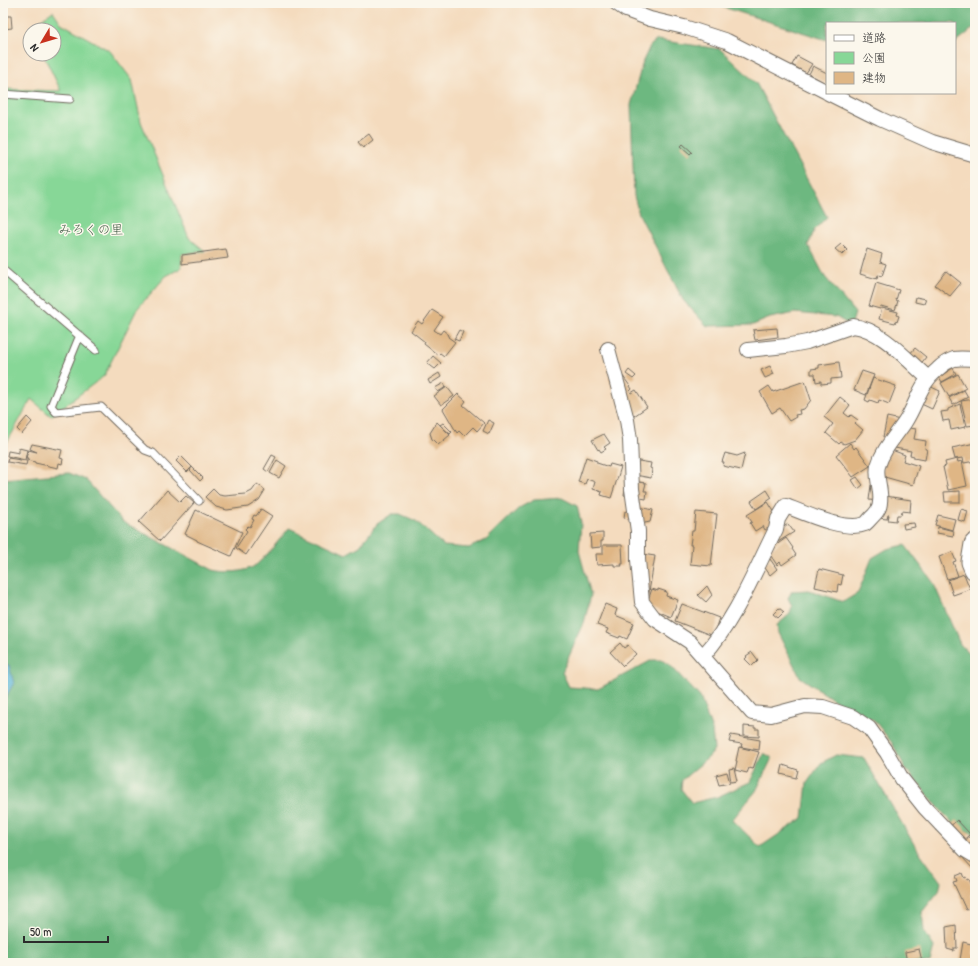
<svg xmlns="http://www.w3.org/2000/svg" width="978" height="966" font-family="'Patrick Hand','Klee One',sans-serif">
<style>
.green{fill:#87d797;stroke:#598161}
.forest{fill:#6db880;stroke:#4c7256}
.water{fill:#59b6d8;stroke:#427082}
.building{fill:#dfb685}
.lines{fill:none;stroke-linecap:round;stroke-linejoin:round}
.lane-casing{stroke:#71695e;stroke-width:9}
.street-casing{stroke:#71695e;stroke-width:16}
.primary-casing{stroke:#71695e;stroke-width:23}
.lane{stroke:#fff;stroke-width:7}
.street{stroke:#fff;stroke-width:14}
.primary{stroke:#fff;stroke-width:21}
.labels{text-anchor:middle;dominant-baseline:central;stroke-width:3;stroke-linejoin:round;paint-order:stroke}
.park-label{font-size:13px;fill:#475f4b;stroke:#fbf7ec}
</style>
<rect width="100%" height="100%" fill="#fbf7ec"/>
<filter id="ink" filterUnits="userSpaceOnUse"><feTurbulence type="fractalNoise" baseFrequency=".025" numOctaves="2"/><feDisplacementMap in="SourceGraphic" scale="8" xChannelSelector="R" yChannelSelector="G"/><feConvolveMatrix kernelMatrix="1 2 1 2 8 2 1 2 1" color-interpolation-filters="sRGB"/></filter>
<filter id="wash" filterUnits="userSpaceOnUse"><feTurbulence type="fractalNoise" baseFrequency=".012" numOctaves="4" result="noise"/><feDisplacementMap in="SourceGraphic" scale="16" xChannelSelector="R" yChannelSelector="G"/><feGaussianBlur stdDeviation="0.9" result="paint"/><feColorMatrix in="noise" values="0 0 0 0 0 0 0 0 0 0 0 0 0 0 0 0 0 1.4 0 .05"/><feComposite in="paint" operator="in"/></filter>
<g filter="url(#wash)">
<rect width="100%" height="100%" fill="#f4dbbe"/>
<path class="green" d="M53 11 61 23 110 51 132 80 141 122 189 238 205 251 182 254 181 268 166 276 137 309 104 376 51 416 31 399 3 450V89L61 91 43 54H54V30H39L38 22Z"/>
<path class="forest" d="M710 3H975V27L955 43V23H827V40Z
M657 40 720 49 756 83 827 217 815 229 808 245 825 277 855 313 851 326 836 317 795 313 770 318 753 325 707 326 683 300 639 214 634 196 631 105 643 61 650 46Z
M69 473 86 480 123 522 213 570C225 573 245 573 256 565 266 557 280 539 289 528L346 554 360 546 377 524 392 514H400L416 521 444 546 469 548 486 540 519 508 534 500 562 498 577 506 581 523 579 551 591 595 584 623 562 672 569 687 598 689 652 660H661L669 664 700 697 712 730 714 749 710 756 682 780 681 789 692 803 717 797 750 782 764 753 772 758 756 791 732 820 760 847 803 818 807 783 821 763 836 755 864 758 915 846 941 882 939 891 922 912 924 931 934 947 930 963H3V702L8 695 9 665 3 663V479Z
M905 545 933 582 960 644 975 660V834L957 827 944 814 906 769 892 743 874 720 840 704 800 677 778 633 777 625 790 614 792 606 788 598 792 591 809 590 843 602 858 593 872 558 887 549Z"/>
<path class="water" d="M3 664 9 665 14 683 3 702Z"/>
<g id="blocks">
<path class="building" d="M3 16H11L12 28 4 29Z
M797 56 812 64 806 73 792 65Z
M813 66 827 73V84L809 74Z
M369 134 373 140 363 148 358 142Z
M683 144 692 152 690 154 681 146Z
M841 244 847 250 842 255 835 249Z
M226 249 228 258 182 264V255Z
M867 249 882 254 880 262 886 264 882 276 878 275 877 279 860 274Z
M946 271 961 283 950 296 935 285Z
M876 283 899 290 896 300 898 301 895 310 881 306 880 309 869 306Z
M916 297 926 299 924 304 915 302Z
M882 308 898 312 897 315 899 316 897 322 896 321 895 323 879 319Z
M432 310 443 317 434 330 440 334 443 330 449 335 448 337 455 342 444 356 440 353 438 355 424 344 425 342 411 331 418 321 422 324Z
M777 328 778 337 755 340 753 330Z
M459 330 463 332 459 341 454 339Z
M915 348 926 357 920 365 908 356Z
M433 356 441 363 435 369 427 363Z
M839 362 841 378 831 379V383L821 384V381L816 382 815 374H811V369L819 368V365Z
M770 366 774 374 765 378 761 370Z
M953 368 956 374 942 382 939 377Z
M629 370 636 376 633 379 626 374Z
M862 371 874 375 866 395 854 390Z
M620 372 632 389 630 391 631 393 636 390 647 407 634 416 609 379Z
M439 373 441 377 430 384 428 380Z
M958 374 966 388 949 397 941 383Z
M873 378 896 386 889 404 879 400 878 403 870 400 869 402 865 400Z
M805 381 811 400 804 409 799 410 800 414 795 415 796 417 789 421 780 408 772 413 760 392 769 386 773 392Z
M444 383 446 387 438 392 435 388Z
M927 385 940 391 932 409 917 402Z
M447 387 454 396 441 405 434 396Z
M964 390 968 397 953 405 949 398Z
M458 394 466 401 463 405 484 423 477 431 473 427 464 436 459 431 457 433 443 409Z
M840 397 850 405 844 413 849 417 851 415 858 420 855 423 863 430 855 440 844 444 841 442 839 444 826 433 833 424 824 417Z
M975 399V425L967 426 961 401Z
M960 404 965 427 951 430 949 420 943 421 941 412 948 411V409Z
M27 417 32 422 22 434 17 429Z
M887 417 905 421 904 427 916 429 914 439 926 441 925 449H927L925 460 914 458V456L910 455 911 451 884 446 886 437H883Z
M488 420 494 423 489 434 483 431Z
M437 422 450 435 438 445 432 439 430 433Z
M443 423 452 432 450 434 440 425Z
M604 434 610 443 604 447 606 449 601 452 599 449 598 450 592 440Z
M850 443 854 449 856 447 870 466 853 477 836 455Z
M975 443V461L964 463 963 458 955 459 952 448Z
M32 444 62 450 60 458 63 459 62 464 59 463 58 468 35 463V462L27 460 28 458H26L28 450 37 452 30 449Z
M19 448 27 450 25 460 7 456 8 451 19 453Z
M889 449 905 455 903 461 919 466 913 485 881 476Z
M725 453 737 456 745 453 741 470 723 466 724 462H722Z
M272 455 276 457 268 472 264 469Z
M181 456 192 467 187 472 176 461Z
M586 457 597 461V463L609 467 610 464 621 467 611 498 601 495 602 492 593 489 595 482 587 479 585 484 578 482Z
M8 458 27 461 26 465 7 462Z
M957 459 958 462 962 461 967 486 948 490 943 467 946 466 945 462Z
M277 460 286 466 279 478 270 473Z
M633 460 651 463 650 468 652 469 651 478 630 474Z
M192 467 203 478 200 481 190 470Z
M857 477 863 485 858 489 852 480Z
M626 480 646 483 644 491H647L646 499 624 495Z
M257 484 265 490 259 500 248 507 227 510 216 507 205 497 213 489 219 495 225 496 246 494 252 491Z
M871 485 880 486 879 495 911 500 910 512 902 511 901 515H897L896 521 888 520 889 515H888L887 519 878 518V501L869 500Z
M167 490 180 502 186 496 194 503 160 541 139 522Z
M767 490 772 498 756 509 751 501Z
M960 491V502H945L944 492Z
M768 502 780 521 765 530 763 526 755 531 750 523 752 522 747 515Z
M630 505 653 510 650 522 645 523 624 518 625 511 629 512Z
M261 509 272 516 246 555 236 548 247 531 245 529 248 526 250 527 254 520 252 519 254 515 256 516Z
M961 509 968 511 965 522 958 520Z
M196 510 242 532 231 556 197 541V540L185 534Z
M696 512 717 514 711 566 690 564 692 545H690L692 531H694Z
M938 515 955 519 952 530 935 525Z
M914 523 915 527 904 529 903 524Z
M788 524 794 532 773 545 771 536Z
M938 527 954 531 953 536 937 533Z
M603 533V541H601V547L591 548 590 534Z
M786 538 793 548 792 549 796 555 782 565 780 562 777 565 771 556 769 558 768 551Z
M603 545H622L623 564H621L622 566H614V564L597 565 596 554H603Z
M952 552 956 561 953 562 958 576 947 579 939 557Z
M642 554 655 556 648 598Z
M770 559 777 569 770 575 763 565Z
M819 569 843 575 841 585 838 584 837 592 815 587Z
M964 574 970 589 953 595 948 580Z
M707 586 712 595 706 602 698 595Z
M652 589 658 591V589L667 592 666 596 678 600 671 617 646 606Z
M605 604 617 609 615 615 634 623 627 639 620 636 619 638 606 633 608 629 597 625Z
M682 604 719 618 713 636 675 621Z
M779 608 784 612 778 618 773 614Z
M620 643 624 648 628 645 636 654 623 666 610 652Z
M752 652 758 660 752 666 745 659 747 657 746 656Z
M744 726 755 727V729H759V737L744 736Z
M731 735 760 740 759 750 741 747 742 744 729 742Z
M739 747 759 752 754 766 753 769 749 768 747 773 735 770 737 761H736Z
M783 765 798 770 796 778 781 774Z
M734 768 737 781 731 782 729 769Z
M727 772 730 783 719 785 716 775Z
M957 820 970 834 956 847 943 833Z
M970 836 975 841V871L961 856 968 849 962 843Z
M962 873 964 878 966 877 967 880 969 879 975 892 970 895 975 906 966 910 953 882 957 881 955 876Z
M956 925 957 948H954V951L947 949 946 927Z
M963 942 975 945 973 954 975 955V962L973 963 960 960Z
M919 949 922 961 907 963 905 952Z"/>
</g>
</g>
<g filter="url(#ink)">
<use href="#blocks" fill-opacity="0" stroke="#71695e" stroke-width="1"/>
<g class="lines">
<g class="lane-casing">
<path id="lane" d="M3 94 70 99
M3 270 96 350
M80 335 51 406 56 412 101 407 145 450 153 453 199 501"/>
</g>
<g class="street-casing">
<path id="street" d="M616 3 626 10 650 19 684 27 727 41 827 92
M828 93 880 119 932 142 975 155
M608 349 627 420 630 440 632 489 638 531V560L642 602 655 619 690 642 752 713 771 715 805 706 823 707 853 717 869 728 887 753 902 779 925 808 965 850 975 856
M748 350 786 346 807 342 853 326C881 329 907 360 928 378
M703 656C736 619 754 573 776 529L778 519 786 506C804 513 846 532 865 524 867 523 870 519 871 518 876 513 880 509 880 502 882 490 875 476 878 466 883 449 895 437 905 422 918 402 918 386 938 369 942 365 948 361 954 359 960 358 969 359 975 359"/>
</g>
<g class="primary-casing">
<path id="primary" d="M975 544 972 562 975 569"/>
</g>
<use href="#lane" class="lane"/>
<use href="#street" class="street"/>
<use href="#primary" class="primary"/>
</g>
</g>
<g class="labels">
<g class="park-label">
<text x="91" y="229">みろくの里</text>
</g>
</g>
<rect width="978" height="966" fill="none" stroke="#fbf7ec" stroke-width="16"/>
<rect x="826" y="22" width="130" height="72" fill="#fbf7ec" stroke="#a8a59f"/>
<rect x="834" y="35" width="20" height="6" fill="#ffffff" stroke="#a8a59f"/>
<text x="862" y="42" font-size="12" fill="#2b2b2b">道路</text>
<rect x="834" y="52" width="20" height="12" fill="#87d797" stroke="#a8a59f"/>
<text x="862" y="62" font-size="12" fill="#2b2b2b">公園</text>
<rect x="834" y="72" width="20" height="12" fill="#dfb685" stroke="#a8a59f"/>
<text x="862" y="82" font-size="12" fill="#2b2b2b">建物</text>
<g transform="translate(42 42) rotate(232)"><circle r="19" fill="#fbf7ec" stroke="#a8a59f"/>
<path d="M0-3L7 15L0 10L-7 15Z" fill="#c8321e"/>
<text y="-6" font-size="11" font-weight="bold" text-anchor="middle" fill="#2b2b2b">N</text>
</g>
<path d="M24 936v6h84v-6" fill="none" stroke="#2b2b2b" stroke-width="2"/>
<text x="30" y="936" font-size="12" fill="#2b2b2b" stroke="#fbf7ec" stroke-width="3" paint-order="stroke">50 m</text>
</svg>
